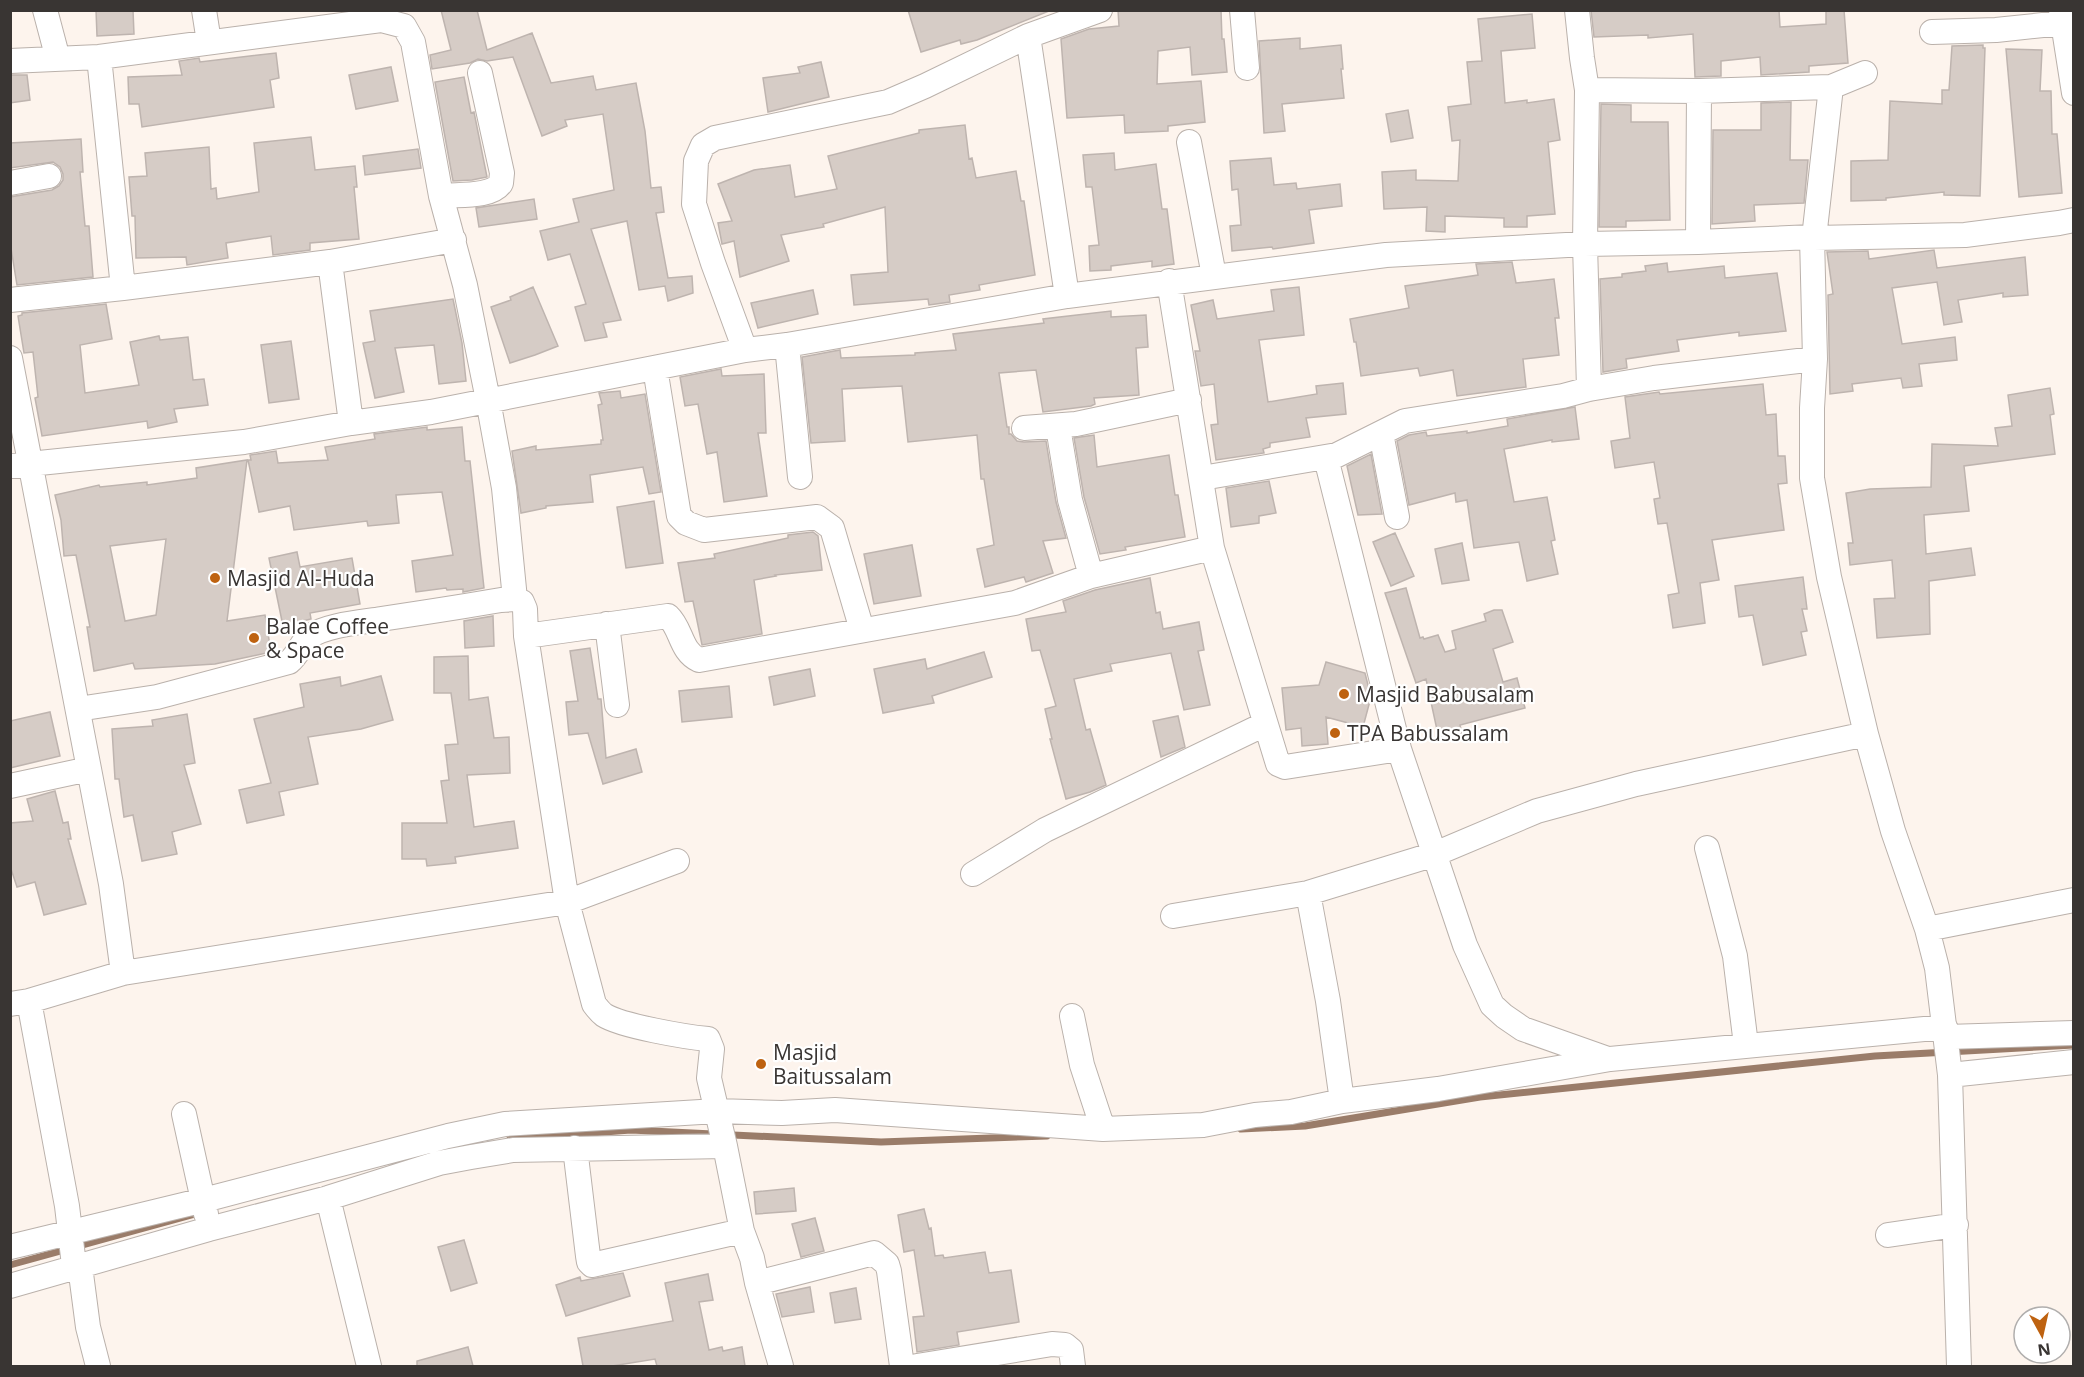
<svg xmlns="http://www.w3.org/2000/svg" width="2084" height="1377" font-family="'Open Sans',sans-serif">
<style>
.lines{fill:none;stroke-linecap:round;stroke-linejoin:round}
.stream{stroke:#9a7c69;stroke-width:7}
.building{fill:#d6ccc6;stroke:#beb4af;stroke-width:1.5;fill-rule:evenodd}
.minor-casing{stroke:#bab1ab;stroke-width:26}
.minor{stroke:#fff;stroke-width:24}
.poi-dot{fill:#be6210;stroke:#fff;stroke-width:2}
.labels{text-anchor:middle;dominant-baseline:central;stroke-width:4.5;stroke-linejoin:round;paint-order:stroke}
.poi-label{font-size:21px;fill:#393533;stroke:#fff;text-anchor:start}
</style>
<rect width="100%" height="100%" fill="#fdf4ed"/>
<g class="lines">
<path class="stream" d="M1241 1129 1305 1126 1480 1097 1875 1056 2074 1045
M510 1139 631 1130 881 1142 1047 1136
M442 1149 478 1144
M10 1265 199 1213"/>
</g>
<path class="building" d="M96 10H133L134 34 97 36Z
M441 10H477L487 50 532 33 551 83 593 76 596 90 636 83 645 131 651 188 661 187 664 212 656 213 668 278 692 276 693 293 668 301 665 286 639 290 627 221 591 229 621 320 603 323 607 337 585 341 575 307 586 304 570 254 548 260 540 231 579 222 573 199 614 190 603 114 565 120 567 126 542 136 513 57 487 61 478 59 470 63 432 69 430 55 451 50Z
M908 10H1049V11L977 40 961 44 960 40 921 52Z
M1118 10H1221L1222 39H1224L1227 72 1192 75 1190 47 1158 51 1157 84 1201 81 1205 122 1168 126V131L1125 133 1124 115 1067 118 1061 39 1089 29 1119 26Z
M1591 10H1779L1780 27 1826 24V10H1844L1848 63 1809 66V72L1761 75 1760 57 1721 61V76L1695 77 1693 34 1648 38V35L1594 37Z
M1532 14 1535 48 1501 51 1505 103 1527 100V103L1554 99 1560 140 1548 142 1555 214 1527 216V227H1504V218L1445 216V232L1426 231 1427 207 1384 209 1382 172 1416 170V180L1458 181 1460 140 1452 141 1448 107 1471 104 1467 62 1482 61 1478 19Z
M1300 38V49L1341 45 1343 69H1341L1344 98 1282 104 1285 131 1264 133 1259 41Z
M1983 45V48H1985L1980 196 1944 195V192L1886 198V200L1851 201V161L1888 160 1890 101 1942 104V90H1949L1952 46Z
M2006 49 2042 50 2040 91H2051L2052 134H2057L2062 193 2019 197Z
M276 53 279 78 270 80 274 107 142 127 139 104H129L128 77 182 75 179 61 199 58 200 62Z
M821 62 829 97 768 112 763 78 800 73 798 67Z
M391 67 398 101 356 109 349 75Z
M10 75H27L30 100 10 103Z
M464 77 471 113 474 112 487 177 472 180 453 181 435 82Z
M1791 102 1790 160H1808L1804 203 1754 205 1755 221 1712 224 1713 130H1761V103Z
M1601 104 1631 105V122H1668L1670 220 1626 221V227H1599Z
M1408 110 1413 138 1391 142 1386 114Z
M965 125 969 159 972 158 976 178 1016 171 1021 201H1024L1035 275 979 285 980 290 949 295 950 302 929 305 928 299 854 305 851 275 888 272 885 207 823 224 824 227 781 235 789 261 740 277 734 241 722 244 718 223 732 221 718 184 754 170 790 165 795 197 837 189 828 156 919 133V130Z
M311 137 315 170 355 166 357 187H354L359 239 310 243V250L273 255 271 236 226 243 228 258 187 265 186 257 136 258 135 216H132L129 177 147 176 145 153 209 147 211 189 216 188 217 199 259 192 254 143Z
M81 139 83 172H80L85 226H89L93 277 17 285 10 242V197L52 190 59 186 63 180V174L60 167 53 162 10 168V143Z
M418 149 421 168 365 175 363 156Z
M1114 153 1115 170 1156 164 1162 209H1167L1174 264 1152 267V261L1111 266V270L1090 271 1089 246 1099 245 1092 187H1086L1083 155Z
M1271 158 1274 185 1296 183 1297 189 1340 184 1342 206 1309 210 1314 243 1273 249 1272 247 1232 251 1230 226 1241 225 1238 189 1232 190 1230 161Z
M534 199 537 219 479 227 476 208Z
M1934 250 1937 268 2025 257 2028 295 2003 297V293L1958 300 1962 322 1944 325 1937 282 1892 288 1902 344 1955 337 1957 360 1919 364 1922 386 1903 388 1901 378 1852 384 1853 391 1830 394 1828 295 1833 294 1827 252 1868 251 1869 259Z
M1512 262 1516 283 1554 279 1559 318H1555L1559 355 1523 359 1526 387 1457 396 1453 370 1420 376 1418 368 1361 376 1356 342H1354L1350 319 1409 308 1405 286 1478 275 1476 264Z
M1667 263 1668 272 1724 266 1725 278 1777 273 1786 331 1739 336V332L1677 340 1679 351 1626 359 1627 368 1603 372 1600 279 1622 277V274L1646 271 1645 266Z
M533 287 558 346 535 355 510 363 491 307 511 300 510 297Z
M1299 287 1304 335 1259 340 1268 402 1317 394 1316 386 1343 383 1346 414 1306 418 1310 437 1270 443V447L1263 449 1264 453 1216 460 1211 425 1218 424 1214 384 1201 386 1195 351H1200L1191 305 1213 300 1217 319 1274 311 1271 290Z
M813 290 818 314 758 328 751 303Z
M453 299 462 343 466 381 439 384 434 345 395 348 404 392 375 398 363 343 375 341 370 311Z
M106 304 112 339 80 345 85 393 139 385 130 342 159 336 160 340 188 337 193 380 204 379 208 405 174 409 177 422 148 428 147 421 42 436 35 398 38 397 33 352 24 353 18 316 22 315V313Z
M1111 311V317L1146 315 1148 347 1136 348 1139 395 1094 398 1095 404 1091 406 1043 412 1036 370 999 373 1007 427H1009V434H1011L1017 441 1024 442 1046 441 1056 502 1066 538 1043 541 1053 573 1026 582 1024 577 985 587 977 549 994 545 984 479H981L977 435 908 442 902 386 842 389 845 441 811 443 802 357 840 350 841 358 915 355V353L956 350 953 334 1044 323 1043 319Z
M291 341 299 399 269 403 261 345Z
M721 369 722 376 764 374 766 433H758L767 496 724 502 717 452 707 454 698 404 685 406 680 377Z
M1763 384 1766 415 1776 414 1778 456H1785L1787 483 1778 484 1784 530 1712 540 1719 580 1700 583 1705 623 1673 628 1668 595 1679 593 1667 523 1658 524 1654 499 1660 498 1654 462 1615 468 1611 441 1630 438 1625 397 1659 392 1660 394Z
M2050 388 2054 414 2050 415 2055 454 1964 466 1969 511 1924 515 1926 554 1971 548 1975 575 1929 581 1930 634 1877 638 1874 599 1895 598 1892 560 1850 565 1848 543H1853L1846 493 1870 489 1931 487 1932 444 1998 446 1995 428 2012 426 2008 395Z
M620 391 621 398 645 394 661 492 649 494 643 467 590 475 593 502 546 506V508L521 513 512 451 536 446V450L601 444V440H603L598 405 602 404 599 393Z
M1575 407 1579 439 1552 442V440L1504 449 1514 502 1547 497 1555 540 1551 541 1558 574 1527 581 1519 542 1474 548 1467 500 1456 502 1455 493 1409 505 1397 441 1409 435 1426 432 1427 436 1467 431V433L1508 426 1507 419Z
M427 427V430L462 427 465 461H470L484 588 463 592V589L447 590 446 588 416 592 412 561 453 555 442 492 396 495 399 523 368 526 367 521 294 530 290 506 259 512 248 460H251L250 455 276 451 278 463 328 460 325 447 375 439 374 434Z
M1094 435 1097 467 1169 455 1175 495H1178L1185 537 1125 547 1126 550 1100 554 1084 497 1074 438Z
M1371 454 1382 514 1358 515 1347 466Z
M247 460 227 621 265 615 271 652 215 664 135 669 133 663 94 671 87 627H90L76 555 64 556 61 520 55 495 99 485 100 487 147 482V485L197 478 196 468ZM166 539 156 615 125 621 110 546Z
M1269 481 1276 513 1259 516V523L1231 527 1226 488Z
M654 501 663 563 626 568 617 507Z
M813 532 818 536 822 570 775 575 776 576 754 580 762 634 702 645 693 601 685 602 678 563 715 558 714 554 788 538V535Z
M1395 533 1414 576 1391 586 1373 542Z
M1462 543 1469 580 1442 584 1435 549Z
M912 545 921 596 874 604 864 554Z
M297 552 300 567 352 558 360 604 310 613 311 619 283 626 269 558Z
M1803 577 1807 609H1802L1807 631 1801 632 1806 655 1763 665 1753 615 1739 617 1735 586Z
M1150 578 1156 613 1160 612 1163 629 1199 622 1204 650 1198 651 1210 705 1184 710 1171 653 1110 664 1112 671 1074 679 1086 730 1090 729 1106 785 1090 792 1066 799 1050 739H1052L1045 709 1056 706 1040 650 1032 651 1026 619 1066 612 1063 601 1095 590Z
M1406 588 1420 638 1423 637 1424 639 1438 635 1445 652 1456 649 1452 631 1486 621 1484 614 1494 610H1502L1513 642 1493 649 1503 682 1517 678 1525 708 1460 725 1462 734 1439 739 1426 679 1416 683 1385 593Z
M493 616 494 646 465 648 464 621Z
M590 648 598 699H601L606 758 636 749 642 772 603 784 588 733 569 735 566 702 578 701 570 651Z
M984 652 992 677 932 696 934 703 883 713 874 669 925 659 927 669Z
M468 656 469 700 488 697 494 738 509 737 510 773 467 775 474 827 514 821 518 848 455 857 456 863 427 866 426 859H402V823H447L441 781 449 780 445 745 458 744 451 693H434V657Z
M1326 662 1365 673 1371 697 1363 727 1326 717 1328 744 1302 746 1301 728 1286 730 1282 688 1319 685Z
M810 669 815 696 774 705 769 677Z
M381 676 393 720 361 729 308 737 318 784 279 792 284 815 247 823 239 790 271 783 254 719 304 707 300 684 340 677 341 686Z
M729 686 732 717 682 722 679 691Z
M50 712 60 756 10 768V721Z
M187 714 195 763 184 765 201 824 172 832 177 854 142 861 133 815 124 817 119 779H115L112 729 153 726 152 720Z
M1178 716 1185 747 1161 757 1153 721Z
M55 791 63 823 68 822 71 839H68L86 904 44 915 35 882 17 887 10 866V823L33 821 27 799Z
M794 1188 796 1211 756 1214 754 1192Z
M924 1209 929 1229 931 1228 935 1256 943 1255 944 1258 985 1252 989 1273 1011 1270 1019 1322 957 1332 959 1345 917 1352 913 1317 924 1316 914 1250 904 1252 898 1215Z
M815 1218 824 1251 801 1257 792 1224Z
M464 1240 477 1283 451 1291 438 1247Z
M623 1273 630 1296 566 1316 556 1285 580 1277 581 1281Z
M708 1274 713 1300 699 1302 709 1350 722 1347 723 1351 742 1347 745 1366H657L655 1359 612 1366H583L578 1338 673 1321 665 1283Z
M810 1287 814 1312 782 1317 776 1294Z
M856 1288 861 1319 835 1323 830 1293Z
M468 1347 473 1366H417V1361Z"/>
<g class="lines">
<g class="minor-casing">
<path id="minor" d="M45 10 58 59
M204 10 209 42
M1242 10 1247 68
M1577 10 1582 58 1587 90 1585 244 1589 389
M2061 10 2074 93
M1932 32 1996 30 2062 23
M1028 36 1067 296
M10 61 99 57 381 20 404 26 413 42 441 196 465 285 488 400 504 488 515 599
M1831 87 1865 73
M1587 90 1699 91 1831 87 1814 238
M1189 142 1214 276
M10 183 49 176
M441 196C458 194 491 198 501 183L502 173 480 73
M1812 237 1815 359 1812 408V478L1829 577 1866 734 1893 831 1927 929 1937 968 1950 1075 1959 1366
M1698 242 1699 91
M330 262 454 240
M1169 281 1212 548 1278 764 1285 767 1399 749 1465 945 1492 1005 1504 1016 1523 1029 1605 1058
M123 288 330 262 351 423
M10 300 123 288 99 57
M787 345 800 477
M745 350 713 263 694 204 696 161 703 145 715 138 888 102 925 86 1028 36 1100 10
M10 358 89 769 10 786
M655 368 679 516 686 523 704 530 817 517 832 528 862 630
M1058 427 1070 500 1091 576
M1024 428 1076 424 1189 400
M1381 433 1397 517
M1326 458 1399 749
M10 466 244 442 351 423 431 412 745 350 787 345 1067 296 1386 255 1585 244 1698 242 1812 237 1814 238 1965 235 2059 223 2074 220
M1202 478 1337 455 1405 421 1563 396 1589 389 1654 378 1815 359
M607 624 617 705
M526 636 668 616C682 629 680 651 699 660L1015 603 1091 576 1212 548
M78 709 157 697 289 662C299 654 300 644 309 637 325 625 362 622 381 619 421 613 461 607 501 600L515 599 522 602 525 609 526 636 567 902 594 1004C597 1008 600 1012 604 1015 621 1026 686 1037 708 1039L712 1049 709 1078 725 1146 742 1231 752 1258 757 1283 781 1366
M89 769 111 884 123 973
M1707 848 1735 956 1746 1045
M973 874 1045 830 1265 724
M1308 893 1328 1001 1342 1101
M1173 916 1308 893 1435 854 1537 811 1636 784 1866 734
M1927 929 2074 900
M29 1001 67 1206 73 1257 80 1266 88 1327 98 1366
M10 1004 29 1001 123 973 567 902 677 861
M1072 1016 1082 1065 1103 1129
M1947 1037 2074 1033
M1950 1075 2074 1062
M184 1114 206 1214
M575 1148 588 1256 589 1262 592 1265 742 1231
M328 1198 369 1366
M1888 1235 1956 1225
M10 1247 204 1200 448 1136 505 1124 717 1111 782 1113 835 1110 1103 1129 1203 1125 1255 1115 1291 1112 1342 1101 1438 1089 1610 1059 1945 1027
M757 1283 874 1253 887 1264 889 1271 902 1366
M10 1286 209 1229 328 1198 439 1163 471 1157 513 1150 725 1146
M917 1366 1052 1344 1065 1345 1071 1350 1073 1366"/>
</g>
<use href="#minor" class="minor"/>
</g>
<g class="poi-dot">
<circle cx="215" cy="578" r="6"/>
<circle cx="254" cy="638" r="6"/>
<circle cx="1344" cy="694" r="6"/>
<circle cx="1335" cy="733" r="6"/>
<circle cx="761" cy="1064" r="6"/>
</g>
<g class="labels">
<g class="poi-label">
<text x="227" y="578">Masjid Al-Huda</text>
<text x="266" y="626">Balae Coffee<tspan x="266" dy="24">&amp; Space</tspan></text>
<text x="1356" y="694">Masjid Babusalam</text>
<text x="1347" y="733">TPA Babussalam</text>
<text x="773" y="1052">Masjid<tspan x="773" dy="24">Baitussalam</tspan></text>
</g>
</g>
<rect width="2084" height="1377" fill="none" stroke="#393533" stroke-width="24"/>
<g transform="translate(2042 1335) rotate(172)"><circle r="28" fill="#ffffff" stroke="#b0aead" stroke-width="1.5"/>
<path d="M0-4.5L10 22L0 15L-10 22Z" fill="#be6210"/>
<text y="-9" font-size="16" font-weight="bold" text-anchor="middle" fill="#393533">N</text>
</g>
</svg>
